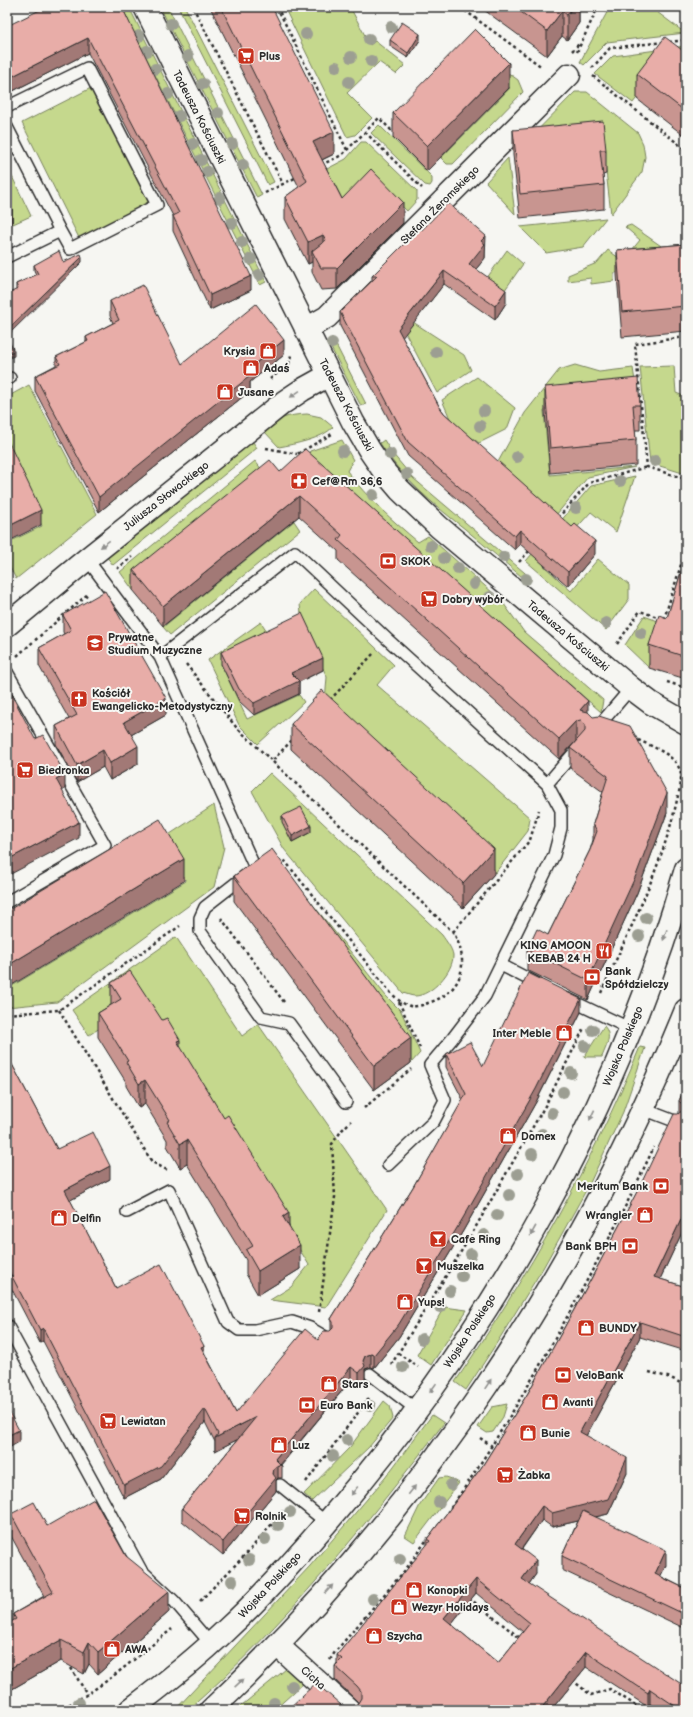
<svg xmlns="http://www.w3.org/2000/svg" width="693" height="1717" font-family="'Balsamiq Sans',sans-serif">
<style>
.green{fill:#c5d88d;stroke:#78825c}
.lines{fill:none;stroke-linecap:round;stroke-linejoin:round}
.lane-casing{stroke:#2b2b2b;stroke-width:14}
.street-casing{stroke:#2b2b2b;stroke-width:25}
.secondary-casing{stroke:#2b2b2b;stroke-width:25}
.path{stroke:#2b2b2b;stroke-width:2.5;stroke-dasharray:3 3;stroke-linecap:butt}
.lane{stroke:#f6f6f2;stroke-width:11}
.street{stroke:#f6f6f2;stroke-width:22}
.secondary{stroke:#f6f6f2;stroke-width:22}
.tree{fill:#9c9e92}
.wall{fill:#c89590;stroke:#2b2b2b;fill-rule:evenodd}
.shaded-wall{fill:#a27976;stroke:#2b2b2b}
.building{fill:#e8ada8;stroke:#2b2b2b;fill-rule:evenodd}
.oneway{fill:#90908e}
.labels{text-anchor:middle;dominant-baseline:central;stroke-width:4;stroke-linejoin:round;paint-order:stroke}
.poi-label{font-size:11px;font-weight:bold;fill:#2b2b2b;stroke:#f6f6f2;text-anchor:start}
.street-label{font-size:11px;fill:#2b2b2b;stroke:#f6f6f2}
</style>
<rect width="100%" height="100%" fill="#f6f6f2"/>
<filter id="ink" filterUnits="userSpaceOnUse"><feTurbulence type="fractalNoise" baseFrequency=".025" numOctaves="2"/><feDisplacementMap in="SourceGraphic" scale="8" xChannelSelector="R" yChannelSelector="G"/><feConvolveMatrix kernelMatrix="1 2 1 2 8 2 1 2 1" color-interpolation-filters="sRGB"/></filter>
<g filter="url(#ink)">
<path class="green" d="M121 7H129L266 282 260 285Z
M160 7H168L262 195 257 198Z
M178 7H185L274 182 268 185Z
M288 7H350L370 45 375 41 405 65 396 74 379 62 347 93 372 118 355 135 347 137 285 9Z
M610 7H660L657 12 685 33 607 42 584 65 580 62Z
M686 46V77L665 60 633 103 595 74 613 56Z
M478 51 518 80 523 92 453 164H447L441 158 510 88 476 54Z
M91 88 150 203 80 240 22 123Z
M575 92H587L638 133 643 144 645 157 642 172 611 214 603 145 513 155Z
M379 125 432 177V183L430 186 425 185 371 133Z
M361 142H366L417 191V200L407 211 370 175 342 204 325 170 346 159Z
M508 158 515 214 486 182Z
M7 166 31 216 13 224 7 212Z
M606 218 583 247 546 253 520 227Z
M631 225 677 257 680 267 614 273V281L591 284V278L568 281V275L597 263 608 250 623 261 640 240 625 227Z
M507 250 523 264 502 294 484 282Z
M413 322 464 355 471 370 437 393 405 332Z
M332 337 366 404 361 406 328 342Z
M575 365 599 372 633 368 638 402 544 411 550 475 635 467 588 477 556 515 498 462 525 413 559 370Z
M674 366 676 393 686 397V474L650 463 640 367Z
M477 377 515 408 507 429 479 443 452 423 442 400Z
M29 385 97 514 16 579 7 562V543L42 526 7 452V397Z
M307 414 321 417 333 427C322 439 295 444 279 447L263 430C280 418 286 415 307 414Z
M251 439 257 448 113 565 106 556Z
M342 440 353 460 347 471C368 499 392 520 418 542L428 536 501 600 524 632 603 700 601 712 365 504 308 457 310 451Z
M384 440 392 453 413 478 531 578 528 582C507 564 486 547 465 529 433 504 401 478 380 443Z
M255 461 269 479 133 590 120 572Z
M635 476 616 532 591 512 543 565 571 591 598 559 629 585V599L606 630 526 561 591 486Z
M294 521 300 530 170 635 163 627Z
M314 589 394 665 377 685 530 818 528 831 495 873 324 714 327 677 302 624 300 604Z
M644 616 661 622 648 667 625 645Z
M261 622 272 639 221 664 247 719 299 695 304 702 258 744 239 725 208 660Z
M270 773 442 935C446 941 452 948 453 955 454 971 431 996 415 996 411 996 407 994 403 993L284 849 252 791Z
M214 805 224 847 214 887 57 1002 7 1007V989L186 881 161 840Z
M282 866 386 996 401 1011 420 1053 411 1063Z
M176 937 242 1036 258 1024 387 1210 326 1307 270 1300 291 1287 309 1265 152 1006 131 992 108 1007 114 1019 89 1035 72 1010Z
M604 1026C613 1036 606 1046 602 1057H584Z
M640 1047 645 1048 623 1112 589 1185 543 1268 498 1341 466 1390 455 1382C528 1276 591 1165 640 1047Z
M444 1307 467 1310 431 1365 417 1355Z
M384 1401 390 1406 393 1418 369 1447 312 1501 304 1494 350 1447Z
M507 1404 503 1417 493 1432 487 1433 478 1427 492 1407Z
M432 1415 444 1423C366 1525 285 1625 188 1710H175L310 1566 385 1478Z
M446 1477 452 1479 459 1483 414 1542 405 1536 420 1505 439 1478Z
M286 1669 289 1670 304 1683 274 1710H236Z"/>
<g class="lines">
<g class="lane-casing">
<path id="lane" d="M7 107 87 68 157 205 70 249 60 231
M7 127 60 231 7 257
M7 149 16 145
M7 379 10 378
M87 559 160 657 295 552 387 639 547 784 561 810V828L554 855 485 996 452 1039 430 1065 445 1100 434 1121 388 1165
M160 657 255 868 205 907 200 918V931L261 1017 289 1023 346 1102
M7 672 105 845 7 902
M596 729 631 688
M547 784 579 747
M501 965 538 984
M568 999 631 1029
M643 1109 677 1122
M127 1212 169 1190 228 1322 239 1330H255L292 1322 310 1328 327 1338
M7 1325 141 1570 174 1601 211 1644
M370 1374 417 1410
M280 1485 327 1523"/>
</g>
<g class="street-casing">
<path id="street" d="M306 329 327 317 569 75
M7 625 87 559 284 402 302 390 329 375
M277 1645 349 1710"/>
</g>
<g class="secondary-casing">
<path id="secondary" d="M145 7 353 422 370 451 383 470 400 490 439 527 631 688 651 703 686 723
M130 1710C163 1685 195 1660 225 1631 266 1593 304 1550 340 1507 497 1322 619 1103 686 869
M211 1710C419 1515 579 1274 686 1010"/>
</g>
<path class="path" d="M193 7 283 184
M277 7 347 150
M460 7 542 67
M669 42 686 40
M572 51 579 44
M577 52 598 7
M592 68 610 48 664 42
M593 76 686 150
M365 132 422 188
M321 165 342 155 379 118 391 130 395 126
M265 193 297 177
M686 337 635 344 647 467 686 479
M270 379 289 364 291 355
M266 448 297 454
M301 457 297 454 332 434
M558 518 589 483 647 467
M519 562 531 549
M117 569 132 557
M7 576 13 587
M664 619 686 549
M617 644 640 611 660 618
M17 656 89 593
M186 664 236 727 272 761
M667 682 686 688
M330 700 374 653
M279 865 285 861 390 992C395 997 401 1003 407 1005 413 1008 423 1005 428 1003 464 992 470 961 453 932L272 761 293 739
M221 918 284 1002
M453 932 530 840 539 810
M601 993C629 930 662 868 677 800 679 791 683 780 680 770 674 754 651 746 636 739
M399 1002 420 1048
M59 1010 152 1162 167 1170
M7 1014 59 1010 180 926
M364 1108 411 1069
M319 1312 335 1197 332 1144 342 1130 351 1121
M398 1353 418 1367
M391 1365 470 1237 546 1104 584 1028
M649 1372 671 1378 686 1386
M480 1438 492 1446
M306 1482 369 1398
M447 1513C479 1468 508 1420 536 1372 578 1299 618 1224 654 1147
M469 1598 520 1638
M200 1601 248 1552 283 1511
M330 1660 335 1652 406 1569 428 1538
M71 1668 87 1694
M572 1680 591 1695 610 1689 643 1710
M58 1710C100 1691 136 1657 172 1629"/>
<use href="#lane" class="lane"/>
<use href="#street" class="street"/>
<use href="#secondary" class="secondary"/>
</g>
<g class="tree">
<circle cx="171" cy="24" r="6"/>
<circle cx="391" cy="27" r="6"/>
<circle cx="306" cy="34" r="6"/>
<circle cx="139" cy="36" r="6"/>
<circle cx="369" cy="39" r="6"/>
<circle cx="147" cy="51" r="6"/>
<circle cx="188" cy="56" r="6"/>
<circle cx="351" cy="57" r="6"/>
<circle cx="371" cy="61" r="6"/>
<circle cx="336" cy="67" r="6"/>
<circle cx="155" cy="69" r="6"/>
<circle cx="349" cy="82" r="6"/>
<circle cx="203" cy="84" r="6"/>
<circle cx="168" cy="94" r="6"/>
<circle cx="218" cy="113" r="6"/>
<circle cx="179" cy="116" r="6"/>
<circle cx="193" cy="144" r="6"/>
<circle cx="232" cy="144" r="6"/>
<circle cx="201" cy="160" r="6"/>
<circle cx="243" cy="165" r="6"/>
<circle cx="207" cy="172" r="6"/>
<circle cx="220" cy="198" r="6"/>
<circle cx="232" cy="223" r="6"/>
<circle cx="242" cy="242" r="6"/>
<circle cx="251" cy="259" r="6"/>
<circle cx="259" cy="275" r="6"/>
<circle cx="332" cy="343" r="6"/>
<circle cx="436" cy="352" r="6"/>
<circle cx="484" cy="411" r="6"/>
<circle cx="480" cy="426" r="6"/>
<circle cx="343" cy="451" r="6"/>
<circle cx="390" cy="454" r="6"/>
<circle cx="517" cy="457" r="6"/>
<circle cx="655" cy="461" r="6"/>
<circle cx="407" cy="474" r="6"/>
<circle cx="620" cy="481" r="6"/>
<circle cx="373" cy="495" r="6"/>
<circle cx="576" cy="508" r="6"/>
<circle cx="431" cy="546" r="6"/>
<circle cx="504" cy="557" r="6"/>
<circle cx="444" cy="558" r="6"/>
<circle cx="458" cy="568" r="6"/>
<circle cx="526" cy="579" r="6"/>
<circle cx="474" cy="584" r="6"/>
<circle cx="490" cy="597" r="6"/>
<circle cx="606" cy="623" r="6"/>
<circle cx="641" cy="633" r="6"/>
<circle cx="646" cy="918" r="6"/>
<circle cx="639" cy="936" r="6"/>
<circle cx="593" cy="1030" r="6"/>
<circle cx="585" cy="1046" r="6"/>
<circle cx="571" cy="1073" r="6"/>
<circle cx="563" cy="1092" r="6"/>
<circle cx="552" cy="1113" r="6"/>
<circle cx="542" cy="1134" r="6"/>
<circle cx="532" cy="1154" r="6"/>
<circle cx="518" cy="1174" r="6"/>
<circle cx="509" cy="1195" r="6"/>
<circle cx="497" cy="1215" r="6"/>
<circle cx="484" cy="1235" r="6"/>
<circle cx="471" cy="1254" r="6"/>
<circle cx="462" cy="1276" r="6"/>
<circle cx="450" cy="1291" r="6"/>
<circle cx="440" cy="1307" r="6"/>
<circle cx="422" cy="1339" r="6"/>
<circle cx="403" cy="1367" r="6"/>
<circle cx="370" cy="1406" r="6"/>
<circle cx="347" cy="1440" r="6"/>
<circle cx="333" cy="1456" r="6"/>
<circle cx="451" cy="1485" r="6"/>
<circle cx="439" cy="1502" r="6"/>
<circle cx="290" cy="1512" r="6"/>
<circle cx="278" cy="1525" r="6"/>
<circle cx="265" cy="1539" r="6"/>
<circle cx="400" cy="1559" r="6"/>
<circle cx="249" cy="1560" r="6"/>
<circle cx="232" cy="1581" r="6"/>
<circle cx="373" cy="1599" r="6"/>
<circle cx="292" cy="1686" r="6"/>
<circle cx="79" cy="1703" r="6"/>
<circle cx="274" cy="1703" r="6"/>
</g>
<path class="wall" d="M122 7 251 290 210 310 173 231V216L88 53 7 94V26Z
M210 7H272L334 154 322 160 342 199 403 223 337 289 321 290 312 272V262L308 264 285 219V197L299 187Z
M480 7H579V23L567 40 562 36 547 56Z
M390 40H420L408 58 390 46Z
M686 53V137L637 99V74Z
M509 88 427 171 393 137V113Z
M513 130 606 150V174L603 175 604 185V209L520 218 513 155Z
M422 230 486 249 485 250V258L476 269 506 303 495 320 444 284 402 337 439 406 444 413 595 554 568 586 520 544 515 550 408 456 340 326V312L372 280V276Z
M686 244V331L622 337 617 275V250Z
M63 262H82L16 290V284L36 275 34 270V265Z
M110 301 182 364 284 355 250 382V391L99 512 35 391V376L56 365V357L86 342V337L113 323 110 316Z
M545 387 640 405V430H635L636 440V465L550 473 545 412Z
M280 472 588 712 667 813 637 893 588 1000 527 970V950L548 935 590 850 593 840V824L603 792 570 768V748L577 741 559 759 338 560V551L299 516 163 626 133 590V570Z
M686 556V679L649 668V645L667 618Z
M63 615 166 715 131 735 138 764 110 780 103 767 77 782 56 744V726L69 719 39 666V648L64 634 63 632Z
M221 652 323 670 299 682V694L254 715 239 701 221 664Z
M291 724 494 874 463 908 291 749Z
M282 816 311 832 292 842 282 822Z
M234 876 411 1063 374 1090 234 901Z
M111 983 180 1047 289 1226 300 1269 258 1295 246 1274V1260L187 1164 180 1168 167 1146V1140L145 1104 139 1108 126 1086V1082L98 1037V1013L111 1005Z
M581 1012 536 1102 463 1231 399 1337 374 1368 371 1367 365 1369V1379L359 1386 351 1380 281 1465 282 1466V1478H278L276 1480V1491L223 1555 182 1521V1508L238 1439 215 1451V1442L205 1422 161 1479 124 1498 43 1341 40 1343 7 1280V1055L57 1149 110 1179 70 1200 116 1288 204 1352 236 1413 318 1340 331 1331V1319L413 1187 463 1100 446 1067V1054L483 1066Z
M686 1085V1224L660 1279 686 1287V1351L640 1337 586 1436 627 1473 608 1514 595 1517 666 1565 660 1576 686 1589V1629L562 1570V1556L578 1521 552 1527 542 1520 522 1549 536 1574 529 1584 686 1710H660L650 1704 648 1707 586 1667 551 1710H287L341 1705 346 1707H353L358 1703 357 1701 335 1680V1666L337 1663V1655L427 1546V1539L481 1468 528 1393 590 1281 679 1113V1101ZM476 1593 523 1632 498 1663 451 1624Z
M11 1514 47 1526 126 1556 169 1612 98 1674 89 1664 84 1674 61 1661 7 1692V1624L13 1621V1614L44 1596 11 1536Z"/>
<path class="shaded-wall" d="M573 7H579V23L567 40V15Z
M562 11V36L547 56V31Z
M420 34V40L408 58V53Z
M88 38V53L7 94V79Z
M509 63V88L427 171V146Z
M334 132V154L313 164V142Z
M403 202V223L337 289V268Z
M12 209V224L7 227V212Z
M323 235V257L312 251V262L308 264V242Z
M486 236 485 258 469 278V264L481 241Z
M82 257V262L7 336V330Z
M444 271V284L398 343V329Z
M251 276V290L210 310V295Z
M506 290V303L495 320V306Z
M284 340V355L250 382V391L99 512V497L246 371Z
M14 351V356L7 359V354Z
M299 496V516L163 626V606Z
M41 510V525L7 542V527Z
M520 530V544L515 550V536Z
M595 541V554L568 586V572Z
M323 658V670L299 682V694L254 715V703L291 673Z
M166 698V715L124 739V722Z
M588 701V721L580 710Z
M576 721V741L559 759V739Z
M138 746V764L110 780V763Z
M103 750V767L77 782V765Z
M65 774V789L56 795V779Z
M667 793V813L637 893 588 1000V980Z
M79 822V838L7 876V860Z
M311 826V832L292 842V836Z
M494 849V874L463 908V883Z
M184 859V881L7 988V966Z
M581 999V1012L536 1102 463 1231 399 1337 374 1368V1355Z
M411 1038V1063L374 1090V1066Z
M180 1040V1064L177 1041Z
M145 1080V1104L139 1108V1084Z
M187 1140V1164L180 1168V1144Z
M110 1166V1179L65 1203V1190Z
M686 1209V1224L654 1292V1277Z
M289 1213V1237L283 1217Z
M300 1245V1269L258 1295V1271Z
M640 1322V1337L580 1447V1432Z
M43 1328V1341L40 1343V1330Z
M204 1346V1359L201 1347Z
M371 1354V1367L365 1369V1379L359 1386V1373L363 1361 365 1356Z
M351 1367V1380L280 1465H278V1478L276 1480V1491L223 1555V1542L273 1474 275 1459Z
M205 1409V1422L161 1479 124 1498V1485Z
M256 1417V1430L215 1451V1438Z
M19 1430V1442L7 1449V1436Z
M627 1458V1473L608 1514 552 1527V1513Z
M542 1506V1520L515 1558V1544Z
M666 1550V1565L655 1588V1574Z
M536 1560V1574L522 1594V1579Z
M476 1579V1593L444 1633V1618Z
M169 1591V1612L98 1674V1652Z
M61 1640V1661L7 1692V1670Z
M89 1642V1664L84 1674V1652Z
M586 1652V1667L551 1710H540Z
M650 1689V1704L648 1707V1693Z"/>
<path class="building" d="M46 7H122L251 276 210 295 173 216 179 213 88 38 7 79V26Z
M221 7H272L334 132 313 142 342 199 371 169 403 202 337 268H321L312 251 326 240 323 235 308 242 285 197 307 181Z
M514 7H573L567 15 562 11 547 31Z
M402 22 420 34 408 53 390 40Z
M475 29 509 63 427 146 393 113Z
M665 37 686 53V112L637 74Z
M603 121 606 150H600L604 185 520 194 513 130Z
M7 198 12 209 7 212Z
M448 203 486 236 481 241 485 244 469 264 506 290 495 306 444 271 398 329 439 406 444 413 572 527 575 524 595 541 568 572 520 530 515 536 408 442 340 312 377 276H372L420 228 422 230Z
M686 244V306L622 312 617 250Z
M59 251 63 262 81 254 82 257 7 330V294L18 289 16 284 38 274 34 265Z
M143 285 182 364 256 304 284 340 246 371 250 376 99 497 35 376 60 364 56 357 88 341 86 337 119 320 110 301Z
M7 337 14 351 7 354Z
M638 378 640 405H633L636 440 550 448 545 387Z
M7 439 41 510 7 527Z
M305 449 588 701 580 710 588 712 593 717 599 716 630 726 667 793 637 873 588 980 527 950 537 929 548 935 590 850 597 831 593 824 608 776 570 748 585 731V724L581 720 576 721 559 739 338 540 342 535 299 496 163 606 133 570 270 460 280 472Z
M686 556V657L649 645 659 615 667 618Z
M105 591 166 698 124 722 138 746 110 763 103 750 77 765 56 726 77 715 39 648 71 630 63 615Z
M302 613 323 658 291 673 299 681 254 703 239 689 221 652Z
M7 686 35 739 43 735 65 774 56 779 79 822 7 860Z
M322 690 494 849 463 883 291 724Z
M301 807 311 826 292 836 282 816Z
M160 819 184 859 7 966V911Z
M272 849 411 1038 374 1066 234 876Z
M130 971 162 1020 167 1018 180 1040 177 1041 224 1118 228 1115 289 1213 283 1217 300 1245 258 1271 246 1250 253 1246 187 1140 180 1144 167 1122 170 1120 145 1080 139 1084 126 1062 128 1061 98 1013 121 999 111 983Z
M528 973 581 999 536 1089 463 1218 399 1324 374 1355 371 1354 365 1356 363 1361 365 1366 359 1373 351 1367 275 1459 282 1466 278 1465 274 1468 273 1474 276 1478 223 1542 182 1508 256 1417 215 1438 218 1434 205 1409 161 1466 124 1485 43 1328 40 1330 7 1267V1055L57 1149 93 1132 110 1166 65 1190 116 1288 161 1264 204 1346 201 1347 236 1413 305 1329 318 1340 323 1331H330L333 1328V1322L331 1319 413 1187 466 1094 446 1054 470 1042 483 1066Z
M686 1085V1209L654 1277 686 1287V1337L640 1322 580 1432 627 1458 608 1499 552 1513 542 1506 515 1544 536 1560 522 1579 686 1687V1710H681L650 1689 648 1693 586 1652 540 1710H287L316 1683 341 1705 346 1707H353L358 1703 361 1698V1691L357 1686 335 1666 342 1659 337 1655 430 1541 427 1539 481 1468 528 1393 590 1281 640 1186 674 1114H678L683 1110 684 1106 679 1101ZM476 1579 530 1623 498 1663 444 1618Z
M7 1408 19 1430 7 1436Z
M94 1499 126 1556 169 1591 98 1652 89 1642 84 1652 61 1640 7 1670V1624L16 1619 13 1614 53 1592 11 1514 34 1502 47 1526Z
M583 1511 666 1550 655 1574 686 1589V1615L562 1556Z"/>
<defs><path id="oneway-solid" d="M-6-.8H1V-3.2L6.5 0L1 3.2V.8H-6Z"/></defs>
<g class="oneway">
<use href="#oneway-solid" transform="translate(295 394) rotate(145)"/>
<use href="#oneway-solid" transform="translate(105 544) rotate(142)"/>
<use href="#oneway-solid" transform="translate(665 935) rotate(109)"/>
<use href="#oneway-solid" transform="translate(592 1115) rotate(115)"/>
<use href="#oneway-solid" transform="translate(533 1231) rotate(119)"/>
<use href="#oneway-solid" transform="translate(488 1384) rotate(-57)"/>
<use href="#oneway-solid" transform="translate(433 1388) rotate(125)"/>
<use href="#oneway-solid" transform="translate(412 1490) rotate(-52)"/>
<use href="#oneway-solid" transform="translate(354 1491) rotate(130)"/>
<use href="#oneway-solid" transform="translate(329 1589) rotate(-48)"/>
<use href="#oneway-solid" transform="translate(239 1683) rotate(-43)"/>
</g>
</g>
<defs>
<g id="supermarket-square" transform="scale(0.9)"><rect x="-9" y="-9" width="18" height="18" rx="4" fill="#c8321e" stroke="#f6f6f2"/><path d="M-6-5.5h2.5l.6 2H6L4.5 2H-2.5L-4.4-4H-6ZM-1.5 3.2a1.3 1.3 0 1 0 .1 0ZM3 3.2a1.3 1.3 0 1 0 .1 0Z" fill="#fff"/></g>
<g id="shop-square" transform="scale(0.9)"><rect x="-9" y="-9" width="18" height="18" rx="4" fill="#c8321e" stroke="#f6f6f2"/><path d="M-5-2.5h2.3a2.7 3.5 0 0 1 5.4 0H5L5.5 6h-11ZM-1.5-2.5h3a1.5 2.3 0 0 0-3 0Z" fill="#fff"/></g>
<g id="pharmacy-square" transform="scale(0.9)"><rect x="-9" y="-9" width="18" height="18" rx="4" fill="#c8321e" stroke="#f6f6f2"/><path d="M-2-6h4v4h4v4h-4v4h-4v-4h-4v-4h4Z" fill="#fff"/></g>
<g id="bank-square" transform="scale(0.9)"><rect x="-9" y="-9" width="18" height="18" rx="4" fill="#c8321e" stroke="#f6f6f2"/><path d="M-6-4H6V4H-6ZM0-2.3a2.3 2.3 0 1 0 0 4.6a2.3 2.3 0 1 0 0-4.6Z" fill="#fff"/></g>
<g id="school-square" transform="scale(0.9)"><rect x="-9" y="-9" width="18" height="18" rx="4" fill="#c8321e" stroke="#f6f6f2"/><path d="M0-5L7-2L0 1L-7-2ZM-4 1L0 2.5L4 1V4Q0 6-4 4Z" fill="#fff"/></g>
<g id="church-square" transform="scale(0.9)"><rect x="-9" y="-9" width="18" height="18" rx="4" fill="#c8321e" stroke="#f6f6f2"/><path d="M-1.2-6h2.4v3.5h3.3v2.4h-3.3V6h-2.4V-.1h-3.3v-2.4h3.3Z" fill="#fff"/></g>
<g id="restaurant-square" transform="scale(0.9)"><rect x="-9" y="-9" width="18" height="18" rx="4" fill="#c8321e" stroke="#f6f6f2"/><path d="M-5-6h1v4h1v-4h1v4h1v-4h1v5L-1.5 .5V6h-2V.5L-5-1ZM5-6V6H3V1.5H1.5Q1.5-4 5-6Z" fill="#fff"/></g>
<g id="bar-square" transform="scale(0.9)"><rect x="-9" y="-9" width="18" height="18" rx="4" fill="#c8321e" stroke="#f6f6f2"/><path d="M-6-5H6L.8 .8V4.5H3.5V6h-7V4.5H-.8V.8Z" fill="#fff"/></g>
</defs>
<g fill-rule="evenodd">
<use href="#supermarket-square" x="246" y="56"/>
<use href="#shop-square" x="268" y="351"/>
<use href="#shop-square" x="251" y="368"/>
<use href="#shop-square" x="225" y="392"/>
<use href="#pharmacy-square" x="299" y="481"/>
<use href="#bank-square" x="388" y="561"/>
<use href="#supermarket-square" x="429" y="599"/>
<use href="#school-square" x="95" y="643"/>
<use href="#church-square" x="79" y="699"/>
<use href="#supermarket-square" x="25" y="770"/>
<use href="#restaurant-square" x="604" y="951"/>
<use href="#bank-square" x="592" y="977"/>
<use href="#shop-square" x="564" y="1033"/>
<use href="#shop-square" x="508" y="1136"/>
<use href="#bank-square" x="661" y="1186"/>
<use href="#shop-square" x="645" y="1215"/>
<use href="#shop-square" x="59" y="1218"/>
<use href="#bar-square" x="438" y="1239"/>
<use href="#bank-square" x="630" y="1246"/>
<use href="#bar-square" x="424" y="1266"/>
<use href="#shop-square" x="405" y="1302"/>
<use href="#shop-square" x="586" y="1328"/>
<use href="#bank-square" x="563" y="1375"/>
<use href="#shop-square" x="329" y="1384"/>
<use href="#shop-square" x="550" y="1402"/>
<use href="#bank-square" x="307" y="1405"/>
<use href="#supermarket-square" x="108" y="1421"/>
<use href="#shop-square" x="528" y="1433"/>
<use href="#shop-square" x="279" y="1445"/>
<use href="#supermarket-square" x="505" y="1475"/>
<use href="#supermarket-square" x="242" y="1516"/>
<use href="#shop-square" x="414" y="1590"/>
<use href="#shop-square" x="399" y="1607"/>
<use href="#shop-square" x="374" y="1636"/>
<use href="#shop-square" x="112" y="1649"/>
</g>
<g class="labels">
<g class="poi-label">
<text x="259" y="56">Plus</text>
<text x="255" y="351" text-anchor="end">Krysia</text>
<text x="264" y="368">Adaś</text>
<text x="238" y="392">Jusane</text>
<text x="312" y="481">Cef@Rm 36,6</text>
<text x="401" y="561">SKOK</text>
<text x="442" y="599">Dobry wybór</text>
<text x="108" y="637">Prywatne<tspan x="108" dy="13">Studium Muzyczne</tspan></text>
<text x="92" y="693">Kościół<tspan x="92" dy="13">Ewangelicko-Metodystyczny</tspan></text>
<text x="38" y="770">Biedronka</text>
<text x="591" y="945" text-anchor="end">KING AMOON<tspan x="591" dy="13">KEBAB 24 H</tspan></text>
<text x="605" y="971">Bank<tspan x="605" dy="13">Spółdzielczy</tspan></text>
<text x="551" y="1033" text-anchor="end">Inter Meble</text>
<text x="521" y="1136">Domex</text>
<text x="648" y="1186" text-anchor="end">Meritum Bank</text>
<text x="632" y="1215" text-anchor="end">Wrangler</text>
<text x="72" y="1218">Delfin</text>
<text x="451" y="1239">Cafe Ring</text>
<text x="617" y="1246" text-anchor="end">Bank BPH</text>
<text x="437" y="1266">Muszelka</text>
<text x="418" y="1302">Yups!</text>
<text x="599" y="1328">BUNDY</text>
<text x="576" y="1375">VeloBank</text>
<text x="342" y="1384">Stars</text>
<text x="563" y="1402">Avanti</text>
<text x="320" y="1405">Euro Bank</text>
<text x="121" y="1421">Lewiatan</text>
<text x="541" y="1433">Bunie</text>
<text x="292" y="1445">Luz</text>
<text x="518" y="1475">Żabka</text>
<text x="255" y="1516">Rolnik</text>
<text x="427" y="1590">Konopki</text>
<text x="412" y="1607">Wezyr Holidays</text>
<text x="387" y="1636">Szycha</text>
<text x="125" y="1649">AWA</text>
</g>
<g class="street-label">
<text transform="translate(199 117) rotate(63)">Tadeusza Kościuszki</text>
<text transform="translate(440 205) rotate(-45)">Stefana Żeromskiego</text>
<text transform="translate(346 405) rotate(62)">Tadeusza Kościuszki</text>
<text transform="translate(166 496) rotate(-38)">Juliusza Słowackiego</text>
<text transform="translate(568 636) rotate(40)">Tadeusza Kościuszki</text>
<text transform="translate(623 1046) rotate(-67)">Wojska Polskiego</text>
<text transform="translate(470 1331) rotate(-57)">Wojska Polskiego</text>
<text transform="translate(270 1585) rotate(-47)">Wojska Polskiego</text>
<text transform="translate(313 1678) rotate(42)">Cicha</text>
</g>
</g>
<rect width="693" height="1717" fill="none" stroke="#f6f6f2" stroke-width="24"/>
<rect x="12" y="12" width="669" height="1693" fill="none" stroke="#2b2b2b" stroke-width="1.5" filter="url(#ink)"/>
</svg>
